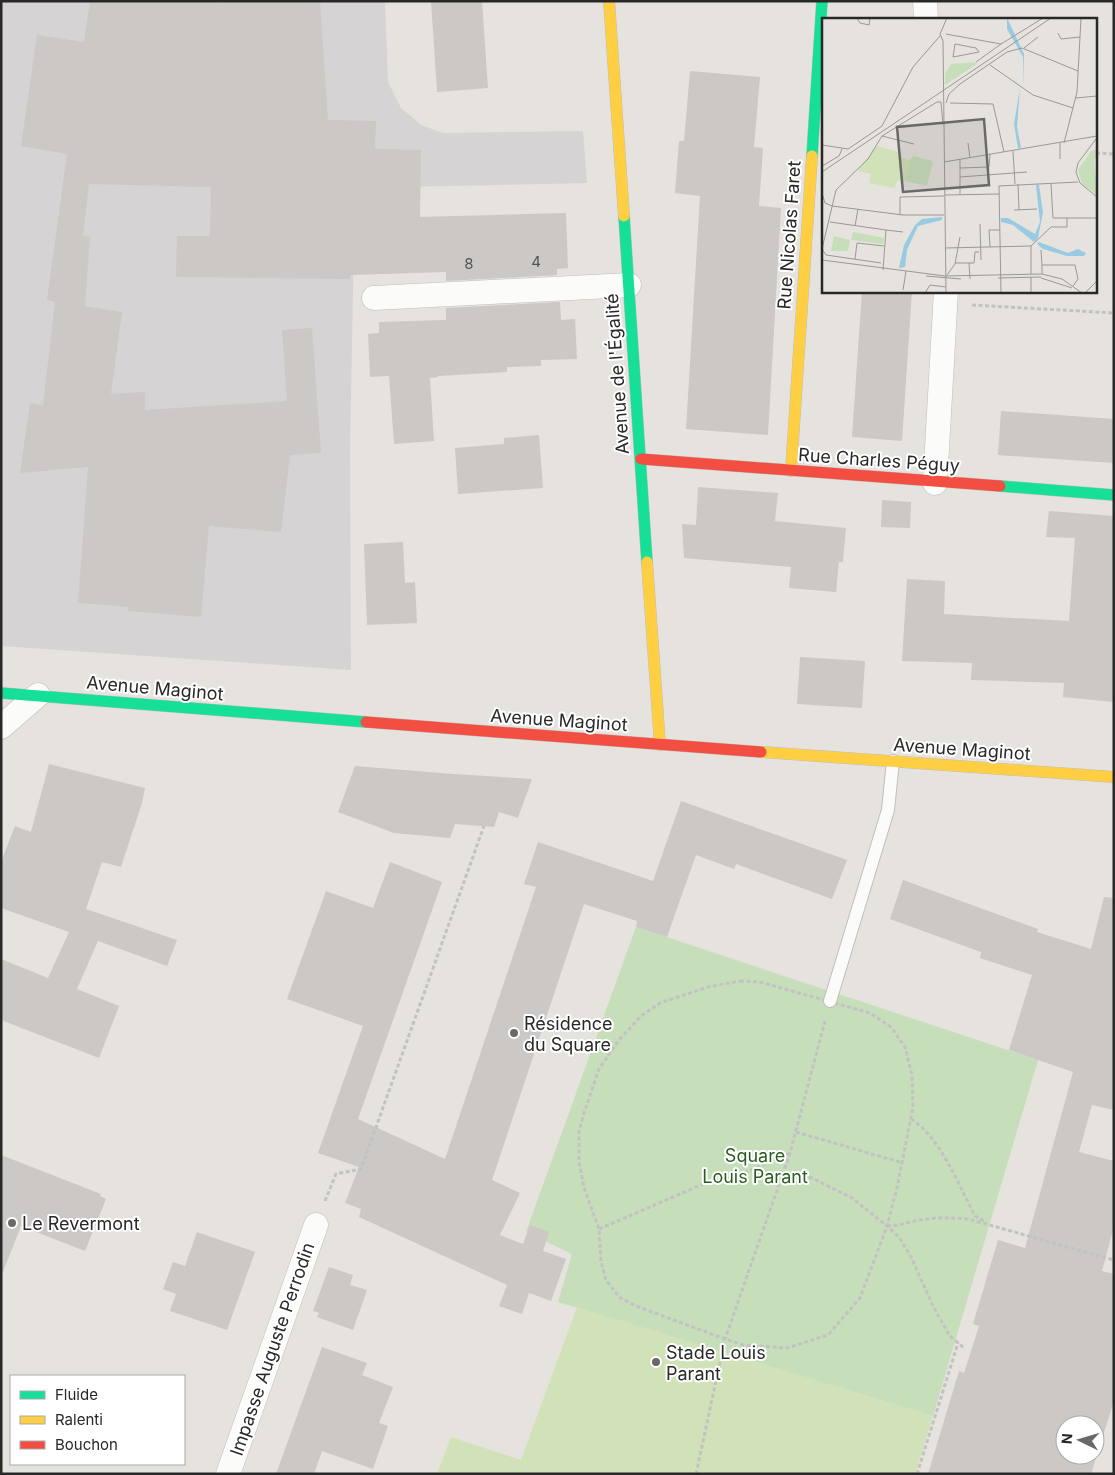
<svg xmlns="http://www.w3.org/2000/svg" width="1115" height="1475" font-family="Inter,sans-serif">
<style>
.industrial{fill:#d6d3d5}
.green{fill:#c7deba}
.pitch{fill:#d1e1b8}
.building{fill:#cbc8c5;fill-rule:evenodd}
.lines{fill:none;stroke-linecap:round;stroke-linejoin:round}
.lane-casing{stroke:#c0bebf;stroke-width:14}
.street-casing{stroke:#c0bebf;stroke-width:25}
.fast-casing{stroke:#c0bebf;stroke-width:12}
.slow-casing{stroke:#c0bebf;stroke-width:12}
.jam-casing{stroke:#c0bebf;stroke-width:12}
.path{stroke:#c3c2c2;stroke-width:3;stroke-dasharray:4 2.5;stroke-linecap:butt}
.lane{stroke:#fbfbfa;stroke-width:12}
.street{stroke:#fbfbfa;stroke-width:24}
.fast{stroke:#16e098;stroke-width:11}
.slow{stroke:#ffcf43;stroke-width:11}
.jam{stroke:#f24e42;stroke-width:11}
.poi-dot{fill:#6a6968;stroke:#fff;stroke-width:2}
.labels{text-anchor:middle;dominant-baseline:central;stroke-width:4;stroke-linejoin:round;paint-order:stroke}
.number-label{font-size:15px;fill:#525251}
.street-label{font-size:18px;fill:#282828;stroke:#fff}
.poi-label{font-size:18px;fill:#282828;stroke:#fff;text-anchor:start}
.park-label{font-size:18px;fill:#2a5d20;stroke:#fff}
.inset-road{fill:none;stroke:#9a9895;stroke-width:1}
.view{fill:#6a6968;fill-opacity:0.15;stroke:#6a6968;stroke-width:2.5}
.inset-edge{fill:none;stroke:#282828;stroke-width:2.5}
</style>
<rect width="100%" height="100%" fill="#e6e2de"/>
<!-- industrial -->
<polygon class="industrial" points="1,1 385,1 388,82 401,108 421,125 443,133 583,131 587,183 355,188 350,450 351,670 1,646"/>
<!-- green -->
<polygon class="green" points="636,927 1038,1060 933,1416 558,1302 572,1254 526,1232"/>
<!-- pitch -->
<polygon class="pitch" points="577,1307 933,1416 915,1474 437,1474 451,1437 521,1460"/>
<!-- building -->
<g class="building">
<polygon points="90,1 218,1 218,3 248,1 320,1 328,120 376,121 375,149 421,150 420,217 566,213 568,268 557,269 557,275 446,281 446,272 350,275 350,279 176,277 177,236 210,236 211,187 89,184 83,236 90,237 85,306 122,312 111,394 145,392 145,410 287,401 282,330 312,328 321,453 290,455 281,532 209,526 201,617 128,611 128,607 78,603 88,467 20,473 30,403 43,405 55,302 47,300 67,154 21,146 37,35 84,42"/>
<polygon points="431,1 482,1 488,88 437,92"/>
<polygon points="690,71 760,77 754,147 763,148 759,206 781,208 768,435 686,429 700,196 675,193 679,141 684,141"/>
<polygon points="862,291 912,291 902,441 852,437"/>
<polygon points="560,302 561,320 575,319 577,359 541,360 541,366 507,367 507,372 438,376 438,377 430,378 434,441 394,444 389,376 370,377 368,334 379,333 379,322 446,320 446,308"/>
<polygon points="1001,411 1114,419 1114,463 998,455"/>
<polygon points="539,435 543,488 458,494 455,448 504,444 504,438"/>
<polygon points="698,487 778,493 775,521 846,528 843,562 839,562 836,592 789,588 791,567 684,558 682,524 696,525"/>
<polygon points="882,500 911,502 910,528 881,527"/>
<polygon points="1049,511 1114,516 1114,702 1063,697 1064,683 971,680 972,663 902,661 907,579 945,581 944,614 1069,621 1075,538 1046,537"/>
<polygon points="403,542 405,583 415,582 417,623 367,625 364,544"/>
<polygon points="800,657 865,661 862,708 797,704"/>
<polygon points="49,764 145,788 142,803 121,867 102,862 86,909 177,940 167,966 98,941 77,989 119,1006 99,1058 1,1020 1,959 48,978 69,932 1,908 1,862 15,826 31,832"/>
<polygon points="355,766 453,774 532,779 518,818 499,812 494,827 455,824 450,838 394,833 338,812"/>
<polygon points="681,801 847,860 832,899 736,864 734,869 696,855 667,937 636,927 637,921 584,904 492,1180 520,1193 500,1235 523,1244 530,1225 549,1232 543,1251 566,1259 551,1301 529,1293 522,1314 499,1306 507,1285 359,1217 361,1209 345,1203 359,1167 318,1153 363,1026 287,999 326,891 373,908 390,862 442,882 358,1119 445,1159 536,887 524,884 538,842 653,881"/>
<path d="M903 880 1038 929 1037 932 1091 949 1104 897 1114 898V1110L1092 1105 1079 1152 1114 1161V1226L1102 1271 1114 1274V1401L1091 1474H928L959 1371 964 1373 979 1326 973 1324 998 1240 1025 1248 1073 1072 1009 1050 1032 975 980 958 981 952 890 919ZM1065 1425H1095V1455H1065Z"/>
<polygon points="1,1155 101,1194 100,1196 106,1199 85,1251 21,1226 3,1272 1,1272"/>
<polygon points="197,1232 255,1252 227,1330 170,1311 176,1294 163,1289 173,1262 185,1266"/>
<polygon points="329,1267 353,1275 350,1285 367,1290 353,1330 317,1317 319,1313 313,1311"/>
<polygon points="322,1347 367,1363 362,1375 393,1387 379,1423 388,1426 373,1469 322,1451 314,1474 276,1474"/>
</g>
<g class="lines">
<!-- lane casing -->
<g class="lane-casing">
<polyline id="lane" points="830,1001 888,810 893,761"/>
</g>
<!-- street casing -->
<g class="street-casing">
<g id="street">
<polyline points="925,1 926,19"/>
<polyline points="374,298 629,285"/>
<polyline points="935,483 946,291"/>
<polyline points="1,727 38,695"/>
<polyline points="228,1474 316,1225"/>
</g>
</g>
<!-- fast casing -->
<g class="fast-casing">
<g id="fast">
<polyline points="812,156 822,1"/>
<polyline points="624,216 647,562"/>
<polyline points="1000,486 1114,495"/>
<polyline points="1,693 366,722"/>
</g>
</g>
<!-- slow casing -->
<g class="slow-casing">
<g id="slow">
<polyline points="609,1 624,216"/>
<polyline points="791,471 812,156"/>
<polyline points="647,562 660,745"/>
<polyline points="761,752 1114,777"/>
</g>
</g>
<!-- jam casing -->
<g class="jam-casing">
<g id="jam">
<polyline points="641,459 1000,486"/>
<polyline points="366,722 761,752"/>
</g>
</g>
<!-- path -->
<g class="path">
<polyline points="1096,153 1114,154"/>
<polyline points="972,305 1114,313"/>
<polygon points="740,981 760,982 870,1013 891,1027 905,1047 912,1075 913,1107 897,1188 887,1226 860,1298 828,1335 787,1348 744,1345 725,1339 636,1306 619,1297 606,1280 601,1262 599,1229 584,1188 579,1161 579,1132 584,1113 599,1069 619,1040 641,1016 660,1003 708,987"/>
<path d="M911 1119C941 1138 959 1186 975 1216L986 1222"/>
<polyline points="796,1132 903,1163"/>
<polyline points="783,1174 812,1178 852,1198 887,1226 899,1237 911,1257 932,1304 949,1335 965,1349"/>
<polyline points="325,1201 336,1174 361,1169 484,826"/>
<path d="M887 1226C901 1226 913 1220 927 1219 941 1217 954 1218 968 1219L1114 1260"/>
<polyline points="599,1229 703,1184 742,1174 790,1153"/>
<polyline points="696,1474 725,1339 790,1153 825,1021"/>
<polyline points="917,1474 958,1343"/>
</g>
<!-- lane -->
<use href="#lane" class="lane"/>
<!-- street -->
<use href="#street" class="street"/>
<!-- fast -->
<use href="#fast" class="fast"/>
<!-- slow -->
<use href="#slow" class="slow"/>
<!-- jam -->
<use href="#jam" class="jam"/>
</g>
<!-- markers -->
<g class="poi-dot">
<circle cx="514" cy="1033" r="5"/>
<circle cx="12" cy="1223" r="5"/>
<circle cx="656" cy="1362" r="5"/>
</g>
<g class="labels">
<!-- number labels -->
<g class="number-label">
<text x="536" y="261">4</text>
<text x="469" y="263">8</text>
</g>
<!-- street labels -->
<g class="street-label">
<text transform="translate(789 235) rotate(-86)">Rue Nicolas Faret</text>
<text transform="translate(617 374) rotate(-94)">Avenue de l'Égalité</text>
<text transform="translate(879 460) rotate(4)">Rue Charles Péguy</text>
<text transform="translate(155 688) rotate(5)">Avenue Maginot</text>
<text transform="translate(559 720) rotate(4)">Avenue Maginot</text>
<text transform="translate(962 749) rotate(4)">Avenue Maginot</text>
<text transform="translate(272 1349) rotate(-71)">Impasse Auguste Perrodin</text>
</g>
<!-- poi labels -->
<g class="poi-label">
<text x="524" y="1023">Résidence<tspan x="524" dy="21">du Square</tspan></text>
<text x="22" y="1223">Le Revermont</text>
<text x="666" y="1352">Stade Louis<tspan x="666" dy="21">Parant</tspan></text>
</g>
<!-- park labels -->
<g class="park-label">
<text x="755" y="1155">Square<tspan x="755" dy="21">Louis Parant</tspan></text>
</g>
</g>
<!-- overview -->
<g transform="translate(822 18)">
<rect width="275" height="275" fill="#e6e2de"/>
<path d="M153 44 155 46 123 67V56L129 46ZM275 131V140L272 141 275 177 260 166 256 152 269 133ZM92 138 111 143 105 168 83 163 88 141ZM31 214 62 220 61 226 29 222ZM12 218 28 222 26 233H9Z" fill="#c7deba"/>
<path d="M55 128 80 135 79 139 88 142 83 163 76 162 72 170 47 165 49 156 35 153Z" fill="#d1e1b8"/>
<path d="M185 0 202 36 201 68V39L185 11ZM198 70 195 109 199 130H196L192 106ZM214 167H217L221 194 216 220 212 224 191 207 179 204V200H186L213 216 218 204ZM120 199V202L96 208 85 232 83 249 77 250 82 227 93 207 100 201ZM217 224 246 235 256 231 264 235 262 238H245L221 231 215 226Z" fill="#98cbe1"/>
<path class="inset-road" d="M35 0 38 5 47 7 48 0M236 15 239 21 258 19M124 16 179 26 221 0M133 26 154 30 157 34 131 39ZM202 30 216 19M154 44 179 26M168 47 211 77 251 90M254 80 275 78M124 85 127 76 138 66 185 34 200 30 256 53M128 85 171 86 182 134M60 118 92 126M274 121 256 145 254 154 258 165 275 179M146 125 148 140M238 125V141M242 125 255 74 259 0M0 127 26 131 60 108 91 49 118 18M191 133 193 166M138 141V176M122 144 275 118M0 148 17 138 20 131M138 150 167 149 168 136M0 154 229 0M138 159 205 154M196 166 197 192M229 166 231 200H275M0 175 3 185 10 188 81 197H122M123 177 177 176M192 192 215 191M78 197V179L122 178M8 204 64 212 61 252M158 206 159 242M33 208 36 191M64 212 81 214M209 228 229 209H245V200M209 228V256M168 229 167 212H178M123 230 209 228M0 231 14 172 46 141 60 118 115 84H119L121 107M0 231 4 237 59 245M219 232 220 247M33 241 35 225 62 228M0 242 123 258 220 256 240 261 260 275M133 245H147L148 261M147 245H152L153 234H157M220 256V247H253L256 261 251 268M125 257 133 246 138 219M104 258 139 261M209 259V275M176 260 219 259M219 260 250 270M81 272 84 253M103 275 108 267 124 269M124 275 121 23 118 16 125 0M179 275 177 168 256 164M263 275 275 263"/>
<path class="view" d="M162 101 167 167 81 174 75 109Z"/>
<rect width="275" height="275" class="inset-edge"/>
</g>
<!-- border -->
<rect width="1115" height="1475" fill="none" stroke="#282828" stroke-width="5"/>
<!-- legend -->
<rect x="10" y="1375" width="175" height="90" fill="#ffffff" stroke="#a9a9a9"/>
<rect x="20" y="1391" width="25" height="8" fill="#16e098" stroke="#a9a9a9"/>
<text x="55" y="1400" font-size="15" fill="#282828">Fluide</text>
<rect x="20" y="1416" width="25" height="8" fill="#ffcf43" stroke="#a9a9a9"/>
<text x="55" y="1425" font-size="15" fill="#282828">Ralenti</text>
<rect x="20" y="1441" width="25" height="8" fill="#f24e42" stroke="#a9a9a9"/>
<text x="55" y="1450" font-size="15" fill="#282828">Bouchon</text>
<!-- north arrow -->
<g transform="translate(1080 1440) rotate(275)"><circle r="24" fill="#ffffff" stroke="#a9a9a9"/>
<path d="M0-4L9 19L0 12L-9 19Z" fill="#6a6968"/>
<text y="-8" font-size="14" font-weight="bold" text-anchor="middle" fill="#282828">N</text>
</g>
</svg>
